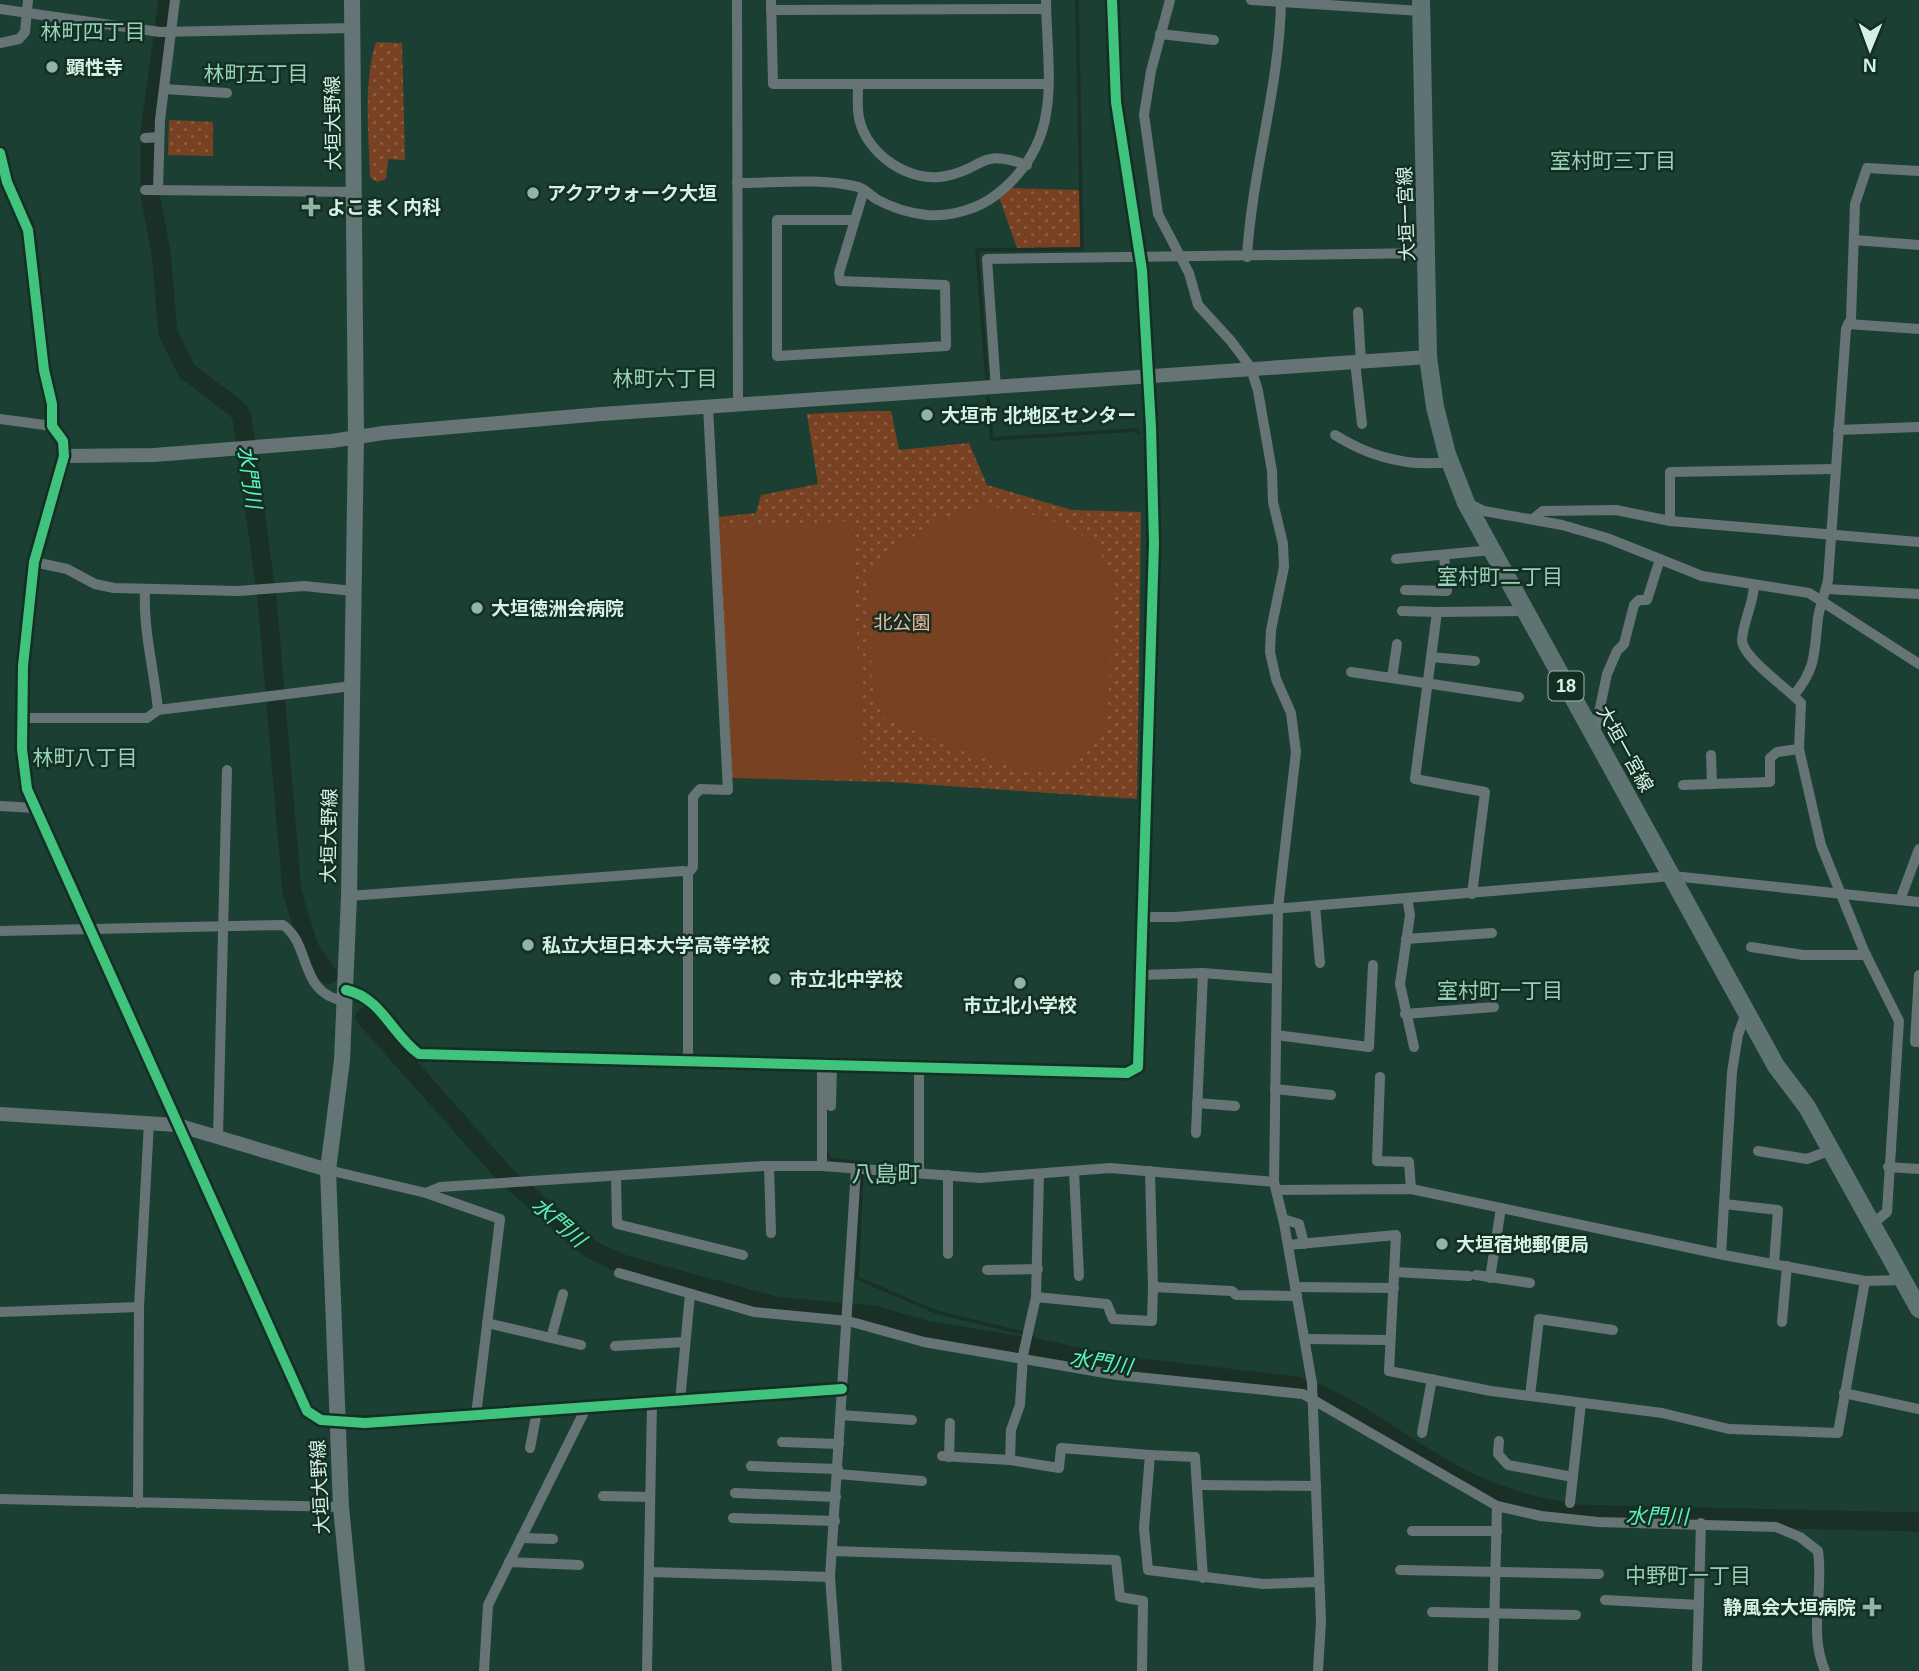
<svg xmlns="http://www.w3.org/2000/svg" width="1919" height="1671" font-family="Helvetica,'Noto Sans JP',sans-serif">
<style>
.grass{fill:url(#grass-dots)}
.pitch{fill:#784222}
.lines{fill:none;stroke-linecap:round;stroke-linejoin:round}
.stream{stroke:#1a3027;stroke-width:3.5}
.river{stroke:#1a3027;stroke-width:19}
.minor{stroke:#677475;stroke-width:10}
.tertiary{stroke:#677475;stroke-width:14}
.secondary{stroke:#637575;stroke-width:16}
.primary{stroke:#5e7372;stroke-width:18}
.cycleway-casing{stroke:#152e24;stroke-width:15}
.cycleway{stroke:#40c37c;stroke-width:10}
.poi-dot{fill:#93b3a6;stroke:#152e24;stroke-width:2.5}
.labels{text-anchor:middle;dominant-baseline:central;stroke-width:5;stroke-linejoin:round;paint-order:stroke}
.shield{fill:#152e24;stroke:#9bb7aa;stroke-width:2}
.shield-label{font-size:18px;font-weight:bold;fill:#d4f2e4}
.poi-label{font-size:19px;font-weight:bold;fill:#d4f2e4;stroke:#152e24;text-anchor:start}
.street-label{font-size:19px;fill:#d4f2e4;stroke:#152e24}
.park-label{font-size:19px;fill:#f2b99f;stroke:#152e24}
.neighbourhood-label{font-size:21px;fill:#95d2b7;stroke:#152e24}
.water-label{font-size:21px;font-style:italic;fill:#5bf3bc;stroke:#152e24}
.quarter-label{font-size:23px;fill:#95d2b7;stroke:#152e24}
</style>
<defs>
<pattern id="grass-dots" width="8" height="8" patternUnits="userSpaceOnUse" patternTransform="scale(1.75)"><rect width="8" height="8" fill="#784222"/><path d="M2 2h.1M6 6h.1" fill="none" stroke="#8a5e42" stroke-width="1.8" stroke-linecap="round"/></pattern>
</defs>
<rect width="100%" height="100%" fill="#1b3f33"/>
<!-- grass -->
<g class="grass">
<path d="M376 42 402 43 405 160 388 159 386 179 377 182 370 177C369 134 363 83 376 42Z"/>
<polygon points="169,120 213,122 213,156 168,155"/>
<polygon points="1011,188 1082,190 1081,247 1017,248 999,197"/>
<polygon points="869,411 891,411 899,450 969,443 987,485 1072,510 1141,512 1137,799 890,782 730,778 718,517 756,513 761,495 818,484 807,414"/>
</g>
<!-- pitch -->
<g class="pitch">
<path d="M985 505C1020 512 1074 519 1097 549 1101 555 1109 565 1110 572 1114 587 1110 713 1105 726 1097 744 1079 764 1060 770 1023 783 921 732 883 717L872 686 869 574C911 535 930 521 985 505Z"/>
<polygon points="851,521 864,771 856,776 733,775 720,528"/>
</g>
<g class="lines">
<!-- stream -->
<g class="stream">
<polyline points="987,378 977,250 1082,249 1077,0"/>
<polyline points="988,397 992,439 1136,430 1139,433"/>
<polyline points="825,1149 830,1159 862,1163"/>
<polyline points="862,1173 857,1278 936,1312 1031,1335 1042,1349"/>
</g>
<!-- river -->
<g class="river">
<polyline points="168,0 150,132 150,195 161,252 168,333 187,371 238,410 242,418 267,598 292,892 309,948 328,975"/>
<path d="M365 1017 506 1176 592 1250 622 1264 775 1306 873 1315 929 1331 1042 1349 1113 1365 1298 1386C1353 1405 1396 1442 1446 1470 1490 1495 1528 1506 1577 1514L1919 1522"/>
</g>
<!-- minor -->
<g class="minor">
<polyline points="737,0 738,405"/>
<polyline points="771,0 773,84 1047,84"/>
<polyline points="1170,0 1151,71 1144,115 1158,214 1189,273 1198,305 1231,341 1251,368 1258,391 1272,471 1273,502 1283,544 1284,567 1271,630 1270,652 1276,679 1291,713 1296,752 1278,908 1274,1182 1284,1223 1312,1383 1321,1621 1318,1671"/>
<polyline points="1251,0 1421,11"/>
<polyline points="0,9 160,32 353,28"/>
<polyline points="771,10 1046,9"/>
<polyline points="1160,34 1214,40"/>
<polyline points="0,43 19,39 25,32 28,0"/>
<path d="M858 86C858 96 857 108 859 118 866 154 910 184 946 176 987 168 976 148 1027 165"/>
<polyline points="164,89 227,93"/>
<polyline points="145,138 159,137"/>
<polyline points="0,153 7,182 28,230 44,370 52,404 52,426 63,441 64,456 34,562 23,666 22,749 27,789 307,1411 321,1420 365,1423 842,1389"/>
<path d="M737 183C774 183 817 178 854 186 863 187 869 194 876 199 892 208 909 213 927 215 950 217 978 209 996 195 1065 141 1047 77 1046 0"/>
<polyline points="145,190 355,192"/>
<polyline points="158,190 160,120 175,0"/>
<polyline points="854,220 777,220 777,356 946,346 945,285 840,281 839,273 864,190"/>
<polyline points="1854,240 1919,245"/>
<path d="M1247 257C1252 170 1280 86 1281 0"/>
<polyline points="1358,312 1361,362"/>
<polyline points="1848,324 1919,329"/>
<polyline points="1355,362 1362,424"/>
<polyline points="996,388 987,259 1428,253"/>
<polyline points="0,419 52,426"/>
<polyline points="1838,430 1919,427"/>
<path d="M1335 435C1370 457 1410 467 1450 462"/>
<polyline points="1467,503 1484,511 1562,525 1607,538 1702,576 1809,593 1919,664"/>
<polyline points="1533,519 1543,511 1616,510 1670,521 1919,542"/>
<polyline points="1670,521 1670,472 1835,469"/>
<polyline points="1396,559 1492,550"/>
<polyline points="34,562 67,569 95,584 114,588 238,591 304,586 353,591"/>
<path d="M1754 586C1753 605 1743 622 1742 640 1742 657 1787 688 1801 703L1799 749 1821 845 1864 951 1899 1021 1887 1212 1872 1224"/>
<polyline points="1826,589 1919,594"/>
<path d="M145 590C143 630 154 669 158 710"/>
<polyline points="1405,590 1447,591 1444,555"/>
<polyline points="1402,611 1437,612"/>
<polyline points="1431,657 1475,661"/>
<polyline points="1351,672 1519,697"/>
<polyline points="1392,678 1397,644"/>
<path d="M1794 695C1817 668 1814 651 1818 618 1820 605 1825 593 1828 580L1846 329 1851 319 1855 204 1867 168 1919 171"/>
<polyline points="22,718 147,718 158,710 352,686"/>
<polyline points="1596,727 1607,674 1617,651 1624,644 1634,605 1639,600 1647,600 1660,559"/>
<polyline points="1711,755 1712,784"/>
<polyline points="1683,785 1770,782 1770,758 1777,752 1799,749"/>
<polyline points="0,806 34,808"/>
<polyline points="1472,894 1485,792 1415,779 1437,612 1524,611"/>
<polyline points="349,896 683,871 688,873"/>
<polyline points="1407,898 1410,915 1400,984 1414,1047"/>
<polyline points="1900,900 1919,849"/>
<polyline points="1315,906 1320,963"/>
<polyline points="1144,917 1176,917 1673,876 1919,902"/>
<path d="M0 931 283 925C312 945 298 994 345 1001"/>
<polyline points="1406,939 1492,933"/>
<polyline points="1751,947 1803,955 1866,955"/>
<polyline points="1142,975 1203,973 1277,979"/>
<polyline points="1919,975 1915,1042 1919,1042"/>
<path d="M346 990C382 998 392 1035 419 1054L1127 1073 1138 1067 1154 543 1151 427 1142 270 1116 102 1112 0"/>
<polyline points="1405,1014 1494,1007"/>
<polyline points="1276,1035 1369,1047 1373,965"/>
<polyline points="688,1062 688,873 693,867 693,797 700,789 728,790 708,406"/>
<polyline points="822,1067 822,1166"/>
<polyline points="1380,1077 1377,1161 1409,1162 1411,1189"/>
<polyline points="1275,1089 1331,1095"/>
<polyline points="1197,1103 1235,1106"/>
<polyline points="831,1106 832,1067"/>
<polyline points="1196,1133 1203,973"/>
<polyline points="218,1136 227,770"/>
<polyline points="1758,1151 1807,1159 1831,1150"/>
<polyline points="769,1166 771,1233"/>
<polyline points="1888,1167 1919,1169"/>
<polyline points="328,1170 426,1193 440,1187 763,1166 822,1166 980,1178 1110,1168 1274,1182"/>
<polyline points="919,1171 919,1070"/>
<polyline points="1074,1171 1079,1276"/>
<polyline points="1150,1171 1153,1287 1232,1291 1236,1295 1297,1296"/>
<polyline points="1039,1175 1036,1297 1023,1355 1020,1405 1011,1430 1010,1460 1059,1468 1061,1448 1150,1455 1144,1528 1148,1570 1263,1584 1319,1582"/>
<polyline points="616,1176 617,1224 743,1255"/>
<polyline points="1277,1190 1411,1189 1724,1255 1865,1281 1903,1280"/>
<polyline points="426,1193 500,1219 476,1415"/>
<polyline points="1724,1204 1778,1210 1774,1264"/>
<polyline points="1283,1219 1299,1224 1304,1244"/>
<polyline points="1288,1245 1396,1235 1389,1371 1491,1391 1662,1413 1729,1429 1838,1433 1865,1281"/>
<polyline points="948,1254 948,1175"/>
<polyline points="1721,1254 1732,1072 1738,1035 1746,1013"/>
<polyline points="987,1270 1038,1269"/>
<polyline points="1395,1272 1469,1276"/>
<path d="M619 1273 754 1312 848 1321 924 1342 1117 1375 1303 1394 1497 1506 1541 1516 1598 1522 1776 1527 1800 1537 1818 1551C1824 1593 1808 1631 1825 1671"/>
<polyline points="1476,1275 1530,1283"/>
<polyline points="1490,1278 1501,1208"/>
<polyline points="1295,1287 1394,1288"/>
<polyline points="1036,1297 1107,1304 1113,1319 1152,1321 1153,1287"/>
<polyline points="0,1312 139,1307"/>
<polyline points="1782,1322 1787,1266"/>
<polyline points="487,1323 581,1345"/>
<polyline points="551,1338 563,1294"/>
<polyline points="1305,1339 1389,1340"/>
<polyline points="615,1346 685,1342"/>
<polyline points="1844,1393 1919,1409"/>
<polyline points="1530,1396 1539,1319 1613,1330"/>
<polyline points="680,1401 690,1294"/>
<polyline points="841,1415 912,1420"/>
<polyline points="1422,1433 1432,1379"/>
<polyline points="1499,1441 1498,1454 1508,1465 1573,1477"/>
<polyline points="782,1442 839,1444"/>
<polyline points="530,1448 537,1411"/>
<polyline points="1150,1455 1195,1457 1203,1578"/>
<polyline points="942,1456 1010,1460"/>
<polyline points="949,1457 950,1423"/>
<polyline points="751,1466 838,1469"/>
<polyline points="837,1474 922,1481"/>
<polyline points="1198,1485 1316,1486"/>
<polyline points="735,1493 836,1497"/>
<polyline points="603,1496 650,1497"/>
<polyline points="0,1499 341,1507"/>
<polyline points="138,1503 139,1307 149,1122"/>
<polyline points="1570,1503 1581,1403"/>
<polyline points="733,1518 835,1521"/>
<polyline points="1412,1531 1497,1531"/>
<polyline points="521,1538 553,1539"/>
<polyline points="832,1551 1116,1560 1120,1597 1143,1601 1142,1671"/>
<polyline points="509,1562 579,1565"/>
<polyline points="1400,1570 1599,1574"/>
<polyline points="649,1572 830,1577"/>
<polyline points="1605,1600 1699,1605"/>
<polyline points="1432,1612 1576,1615"/>
<polyline points="484,1671 488,1605 586,1408"/>
<polyline points="647,1671 652,1403"/>
<polyline points="837,1671 830,1577 856,1169"/>
<polyline points="1493,1671 1497,1506"/>
<polyline points="1697,1671 1701,1523"/>
</g>
<!-- tertiary -->
<g class="tertiary">
<polyline points="64,456 154,455 332,441 383,433 601,414 1428,357"/>
<polyline points="0,1114 177,1125 328,1170"/>
</g>
<!-- secondary -->
<polyline class="secondary" points="352,0 356,437 349,896 342,1060 328,1170 341,1507 357,1671"/>
<!-- primary -->
<polyline class="primary" points="1421,0 1428,357 1435,407 1447,454 1466,503 1776,1066 1807,1107 1919,1309"/>
<!-- cycleway casing -->
<g class="cycleway-casing">
<g id="cycleway">
<polyline points="0,153 7,182 28,230 44,370 52,404 52,426 63,441 64,456 34,562 23,666 22,749 27,789 307,1411 321,1420 365,1423 842,1389"/>
<path d="M346 990C382 998 392 1035 419 1054L1127 1073 1138 1067 1154 543 1151 427 1142 270 1116 102 1112 0"/>
</g>
</g>
<!-- cycleway -->
<use href="#cycleway" class="cycleway"/>
</g>
<!-- markers -->
<g class="poi-dot">
<circle cx="52" cy="67" r="7"/>
<circle cx="533" cy="193" r="7"/>
<path d="M307.5 196.5h7v7h7v7h-7v7h-7v-7h-7v-7h7z"/>
<circle cx="927" cy="415" r="7"/>
<circle cx="477" cy="608" r="7"/>
<circle cx="528" cy="945" r="7"/>
<circle cx="775" cy="979" r="7"/>
<circle cx="1020" cy="983" r="7"/>
<circle cx="1442" cy="1244" r="7"/>
<path d="M1868.5 1596.5h7v7h7v7h-7v7h-7v-7h-7v-7h7z"/>
</g>
<g class="labels">
<!-- shield labels -->
<rect class="shield" x="1548.5" y="671.5" width="35" height="29" rx="5"/>
<g class="shield-label">
<text x="1566" y="686">18</text>
</g>
<!-- poi labels -->
<g class="poi-label">
<text x="66" y="67">顕性寺</text>
<text x="547" y="193">アクアウォーク大垣</text>
<text x="327" y="207">よこまく内科</text>
<text x="941" y="415">大垣市 北地区センター</text>
<text x="491" y="608">大垣徳洲会病院</text>
<text x="542" y="945">私立大垣日本大学高等学校</text>
<text x="789" y="979">市立北中学校</text>
<text x="1020" y="1005" text-anchor="middle">市立北小学校</text>
<text x="1456" y="1244">大垣宿地郵便局</text>
<text x="1856" y="1607" text-anchor="end">静風会大垣病院</text>
</g>
<!-- street labels -->
<g class="street-label">
<text transform="translate(333 123) rotate(-91)">大垣大野線</text>
<text transform="translate(1406 214) rotate(-92)">大垣一宮線</text>
<text transform="translate(1625 749) rotate(61)">大垣一宮線</text>
<text transform="translate(329 836) rotate(-89)">大垣大野線</text>
<text transform="translate(320 1487) rotate(-93)">大垣大野線</text>
</g>
<!-- park labels -->
<g class="park-label">
<text x="902" y="622">北公園</text>
</g>
<!-- neighbourhood labels -->
<g class="neighbourhood-label">
<text x="93" y="31">林町四丁目</text>
<text x="256" y="73">林町五丁目</text>
<text x="1613" y="160">室村町三丁目</text>
<text x="665" y="378">林町六丁目</text>
<text x="1500" y="576">室村町二丁目</text>
<text x="85" y="757">林町八丁目</text>
<text x="1500" y="990">室村町一丁目</text>
<text x="1688" y="1575">中野町一丁目</text>
</g>
<!-- water labels -->
<g class="water-label">
<text transform="translate(250 477) rotate(82)">水門川</text>
<text transform="translate(559 1222) rotate(41)">水門川</text>
<text transform="translate(1101 1362) rotate(9)">水門川</text>
<text transform="translate(1657 1516) rotate(1)">水門川</text>
</g>
<!-- quarter labels -->
<g class="quarter-label">
<text x="886" y="1174">八島町</text>
</g>
</g>
<!-- north arrow -->
<g transform="translate(1870 49) rotate(181)" stroke="#152e24" stroke-width="5" paint-order="stroke">
<path d="M0-5L12 26L0 18L-12 26Z" fill="#d4f2e4"/>
<text y="-10" font-size="19" font-weight="bold" text-anchor="middle" fill="#d4f2e4">N</text>
</g>
</svg>
